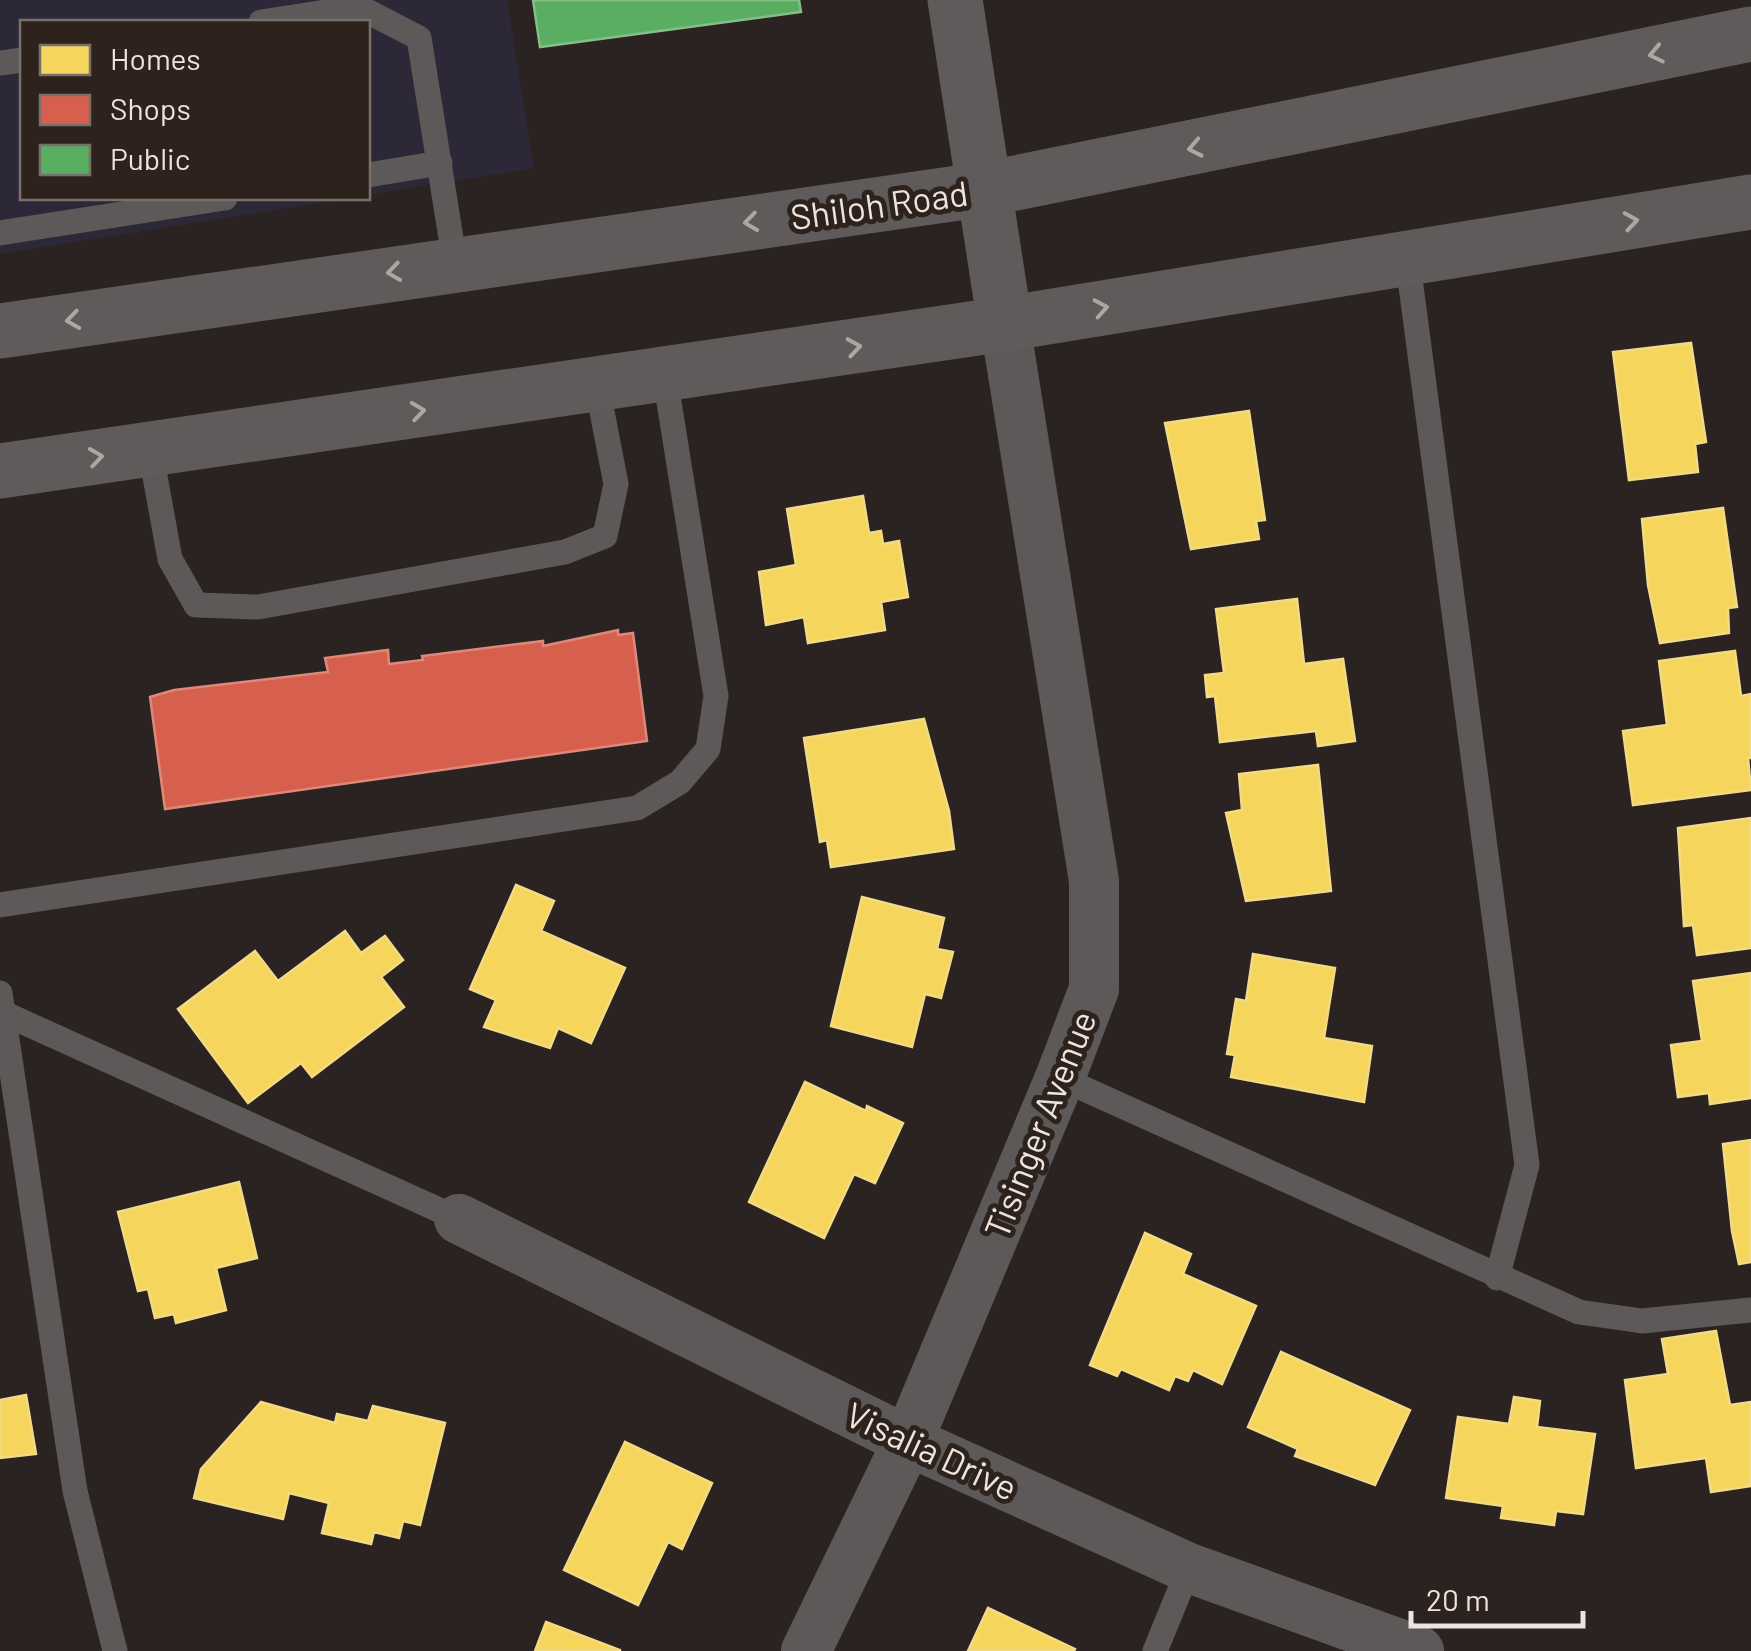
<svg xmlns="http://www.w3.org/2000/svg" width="1751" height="1651" font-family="Barlow,sans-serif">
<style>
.commercial{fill:#2d2837}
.homes{fill:#f6d55c;stroke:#f3da84;stroke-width:2.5}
.shops{fill:#d6604d;stroke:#dd8879;stroke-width:2.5}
.public{fill:#5aae61;stroke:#86be87;stroke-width:2.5}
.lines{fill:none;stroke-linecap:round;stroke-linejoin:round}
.lane{stroke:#5c5958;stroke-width:25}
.street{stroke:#5c5958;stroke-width:50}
.secondary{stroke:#5f5b5a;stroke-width:55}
.oneway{stroke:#ada6a4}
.labels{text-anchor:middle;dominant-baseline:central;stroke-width:10;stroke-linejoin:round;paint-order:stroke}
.street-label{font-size:35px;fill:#ece4e0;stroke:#2e221d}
</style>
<rect width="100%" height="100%" fill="#2a2321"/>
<!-- commercial -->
<polygon class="commercial" points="0,0 507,0 534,168 368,195 368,22 22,22 22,198 351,198 0,254"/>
<!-- homes -->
<g class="homes">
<polygon points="1691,343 1706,442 1695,444 1698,472 1629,480 1613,352"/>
<polygon points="1249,411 1265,520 1256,521 1259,539 1191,549 1165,423"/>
<polygon points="863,496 869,533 881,531 883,544 899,541 908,597 881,602 885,630 808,643 804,617 766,625 759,572 796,565 787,509"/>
<polygon points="1723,508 1737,607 1728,608 1729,633 1660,643 1648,585 1642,519"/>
<polygon points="1297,599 1304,664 1343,659 1355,741 1318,746 1316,731 1220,742 1215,696 1207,697 1205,675 1224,673 1216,609"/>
<polygon points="1735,651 1741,696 1751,694 1751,758 1748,758 1751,790 1633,805 1623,731 1667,725 1659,661"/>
<polygon points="924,719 949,811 954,849 831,867 827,840 820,842 804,738"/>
<polygon points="1318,765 1331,891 1246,901 1226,813 1242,810 1239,774"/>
<polygon points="1751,818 1751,948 1697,955 1693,925 1684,926 1678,828"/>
<polygon points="516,885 554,901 541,931 625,968 591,1043 558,1028 550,1048 484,1027 496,1000 470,989"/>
<polygon points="862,897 944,918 937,949 953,952 941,998 925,994 912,1047 831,1026"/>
<polygon points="345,931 361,953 385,936 403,960 381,977 404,1007 312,1077 301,1063 248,1103 178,1009 255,951 278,981"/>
<polygon points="1253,954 1335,968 1324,1038 1372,1046 1364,1102 1231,1077 1235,1055 1227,1054 1236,999 1246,1001"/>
<polygon points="1751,973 1751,1098 1710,1104 1709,1093 1678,1097 1671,1045 1702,1041 1693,981"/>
<polygon points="805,1082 866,1111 867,1106 903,1123 875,1183 854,1174 824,1238 749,1202"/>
<polygon points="1751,1140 1751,1262 1739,1264 1732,1231 1723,1144"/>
<polygon points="239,1182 257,1258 216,1268 226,1310 176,1323 174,1314 155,1318 148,1289 138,1291 118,1212"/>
<polygon points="1145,1233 1191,1254 1183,1274 1256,1306 1222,1384 1193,1370 1188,1381 1175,1376 1169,1390 1121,1369 1117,1376 1090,1365"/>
<polygon points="1716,1331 1730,1405 1751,1402 1751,1486 1711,1492 1706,1458 1636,1468 1625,1380 1668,1374 1662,1339"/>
<polygon points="1281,1352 1410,1410 1375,1485 1295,1456 1298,1449 1248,1427"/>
<polygon points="26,1395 36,1454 0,1458 0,1400"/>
<polygon points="1514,1397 1540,1401 1537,1427 1595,1434 1583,1514 1556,1511 1554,1525 1501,1518 1503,1506 1446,1498 1458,1417 1509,1424"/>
<polygon points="261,1402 335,1423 337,1414 368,1421 373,1406 445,1423 420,1525 403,1521 399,1538 374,1532 371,1544 322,1533 329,1503 289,1493 283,1519 194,1498 201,1469"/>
<polygon points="625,1442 712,1483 682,1549 668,1542 638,1605 564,1570"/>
<polygon points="988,1608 1075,1649 1074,1651 968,1651"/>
<polygon points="546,1622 620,1650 620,1651 535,1651"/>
</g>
<!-- shops -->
<polygon class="shops" points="618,630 618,635 633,633 647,741 165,809 150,697 174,690 328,672 325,658 388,650 389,664 423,660 422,656 543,641 543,646"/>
<!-- public -->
<polygon class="public" points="533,0 799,0 801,12 540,47"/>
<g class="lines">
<!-- lane -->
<g class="lane">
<polyline points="261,22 359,7 419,38 455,263"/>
<polyline points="0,63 22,60"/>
<polyline points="368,175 440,163"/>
<polyline points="0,233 225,198"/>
<polyline points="1407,256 1527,1165 1497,1278"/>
<polyline points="150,449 170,559 196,605 258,607 565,552 605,536 616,484 597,386"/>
<polyline points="0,905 637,808 680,782 708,749 716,696 665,377"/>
<polyline points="0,993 75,1491 115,1651"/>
<polyline points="3,1013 459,1219"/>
<polyline points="1060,1078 1579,1312 1642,1321 1751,1310"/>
<polyline points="1155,1651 1189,1568"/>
</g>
<!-- street -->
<g class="street">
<polyline points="459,1219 908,1441 1189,1568 1419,1651"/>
<polyline points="806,1651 908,1441 1060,1078 1094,989 1094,881 1005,324"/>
</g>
<!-- secondary -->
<g class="secondary">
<polyline points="955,0 1005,324"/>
<polyline points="0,331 986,189 1751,34"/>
<polyline points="0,471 1005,324 1751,202"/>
</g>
</g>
<!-- one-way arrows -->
<defs><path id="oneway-chevron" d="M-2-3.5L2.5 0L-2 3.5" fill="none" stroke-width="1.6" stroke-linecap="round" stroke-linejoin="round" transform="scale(2.5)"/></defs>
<g class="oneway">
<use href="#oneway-chevron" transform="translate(1656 54) rotate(168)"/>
<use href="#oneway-chevron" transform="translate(1195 148) rotate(169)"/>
<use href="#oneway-chevron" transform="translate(1631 221) rotate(-9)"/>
<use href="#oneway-chevron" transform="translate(751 222) rotate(172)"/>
<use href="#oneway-chevron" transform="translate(394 272) rotate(172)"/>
<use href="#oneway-chevron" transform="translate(1101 308) rotate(-10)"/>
<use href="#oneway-chevron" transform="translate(73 320) rotate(172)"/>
<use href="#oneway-chevron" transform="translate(854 347) rotate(-9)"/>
<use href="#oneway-chevron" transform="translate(418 411) rotate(-8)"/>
<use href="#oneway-chevron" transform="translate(96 457) rotate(-8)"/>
</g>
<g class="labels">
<!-- street labels -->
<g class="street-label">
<text transform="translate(879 204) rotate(-8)">Shiloh Road</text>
<text transform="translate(1039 1124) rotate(-68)">Tisinger Avenue</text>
<text transform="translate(932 1450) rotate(25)">Visalia Drive</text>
</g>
</g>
<!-- legend -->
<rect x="20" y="20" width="350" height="180" fill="#2e221d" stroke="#7a706b" stroke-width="2.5"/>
<rect x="40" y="45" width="50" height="30" fill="#f6d55c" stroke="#7a706b" stroke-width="2.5"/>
<text x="110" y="70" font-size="30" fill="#ece4e0">Homes</text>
<rect x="40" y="95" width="50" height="30" fill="#d6604d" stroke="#7a706b" stroke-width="2.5"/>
<text x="110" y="120" font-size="30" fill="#ece4e0">Shops</text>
<rect x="40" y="145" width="50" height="30" fill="#5aae61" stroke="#7a706b" stroke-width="2.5"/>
<text x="110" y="170" font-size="30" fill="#ece4e0">Public</text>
<!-- scale -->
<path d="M1411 1611v15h172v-15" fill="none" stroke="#ece4e0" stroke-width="5"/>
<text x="1426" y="1611" font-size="30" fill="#ece4e0" stroke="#2e221d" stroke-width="8" paint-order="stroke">20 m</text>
</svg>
